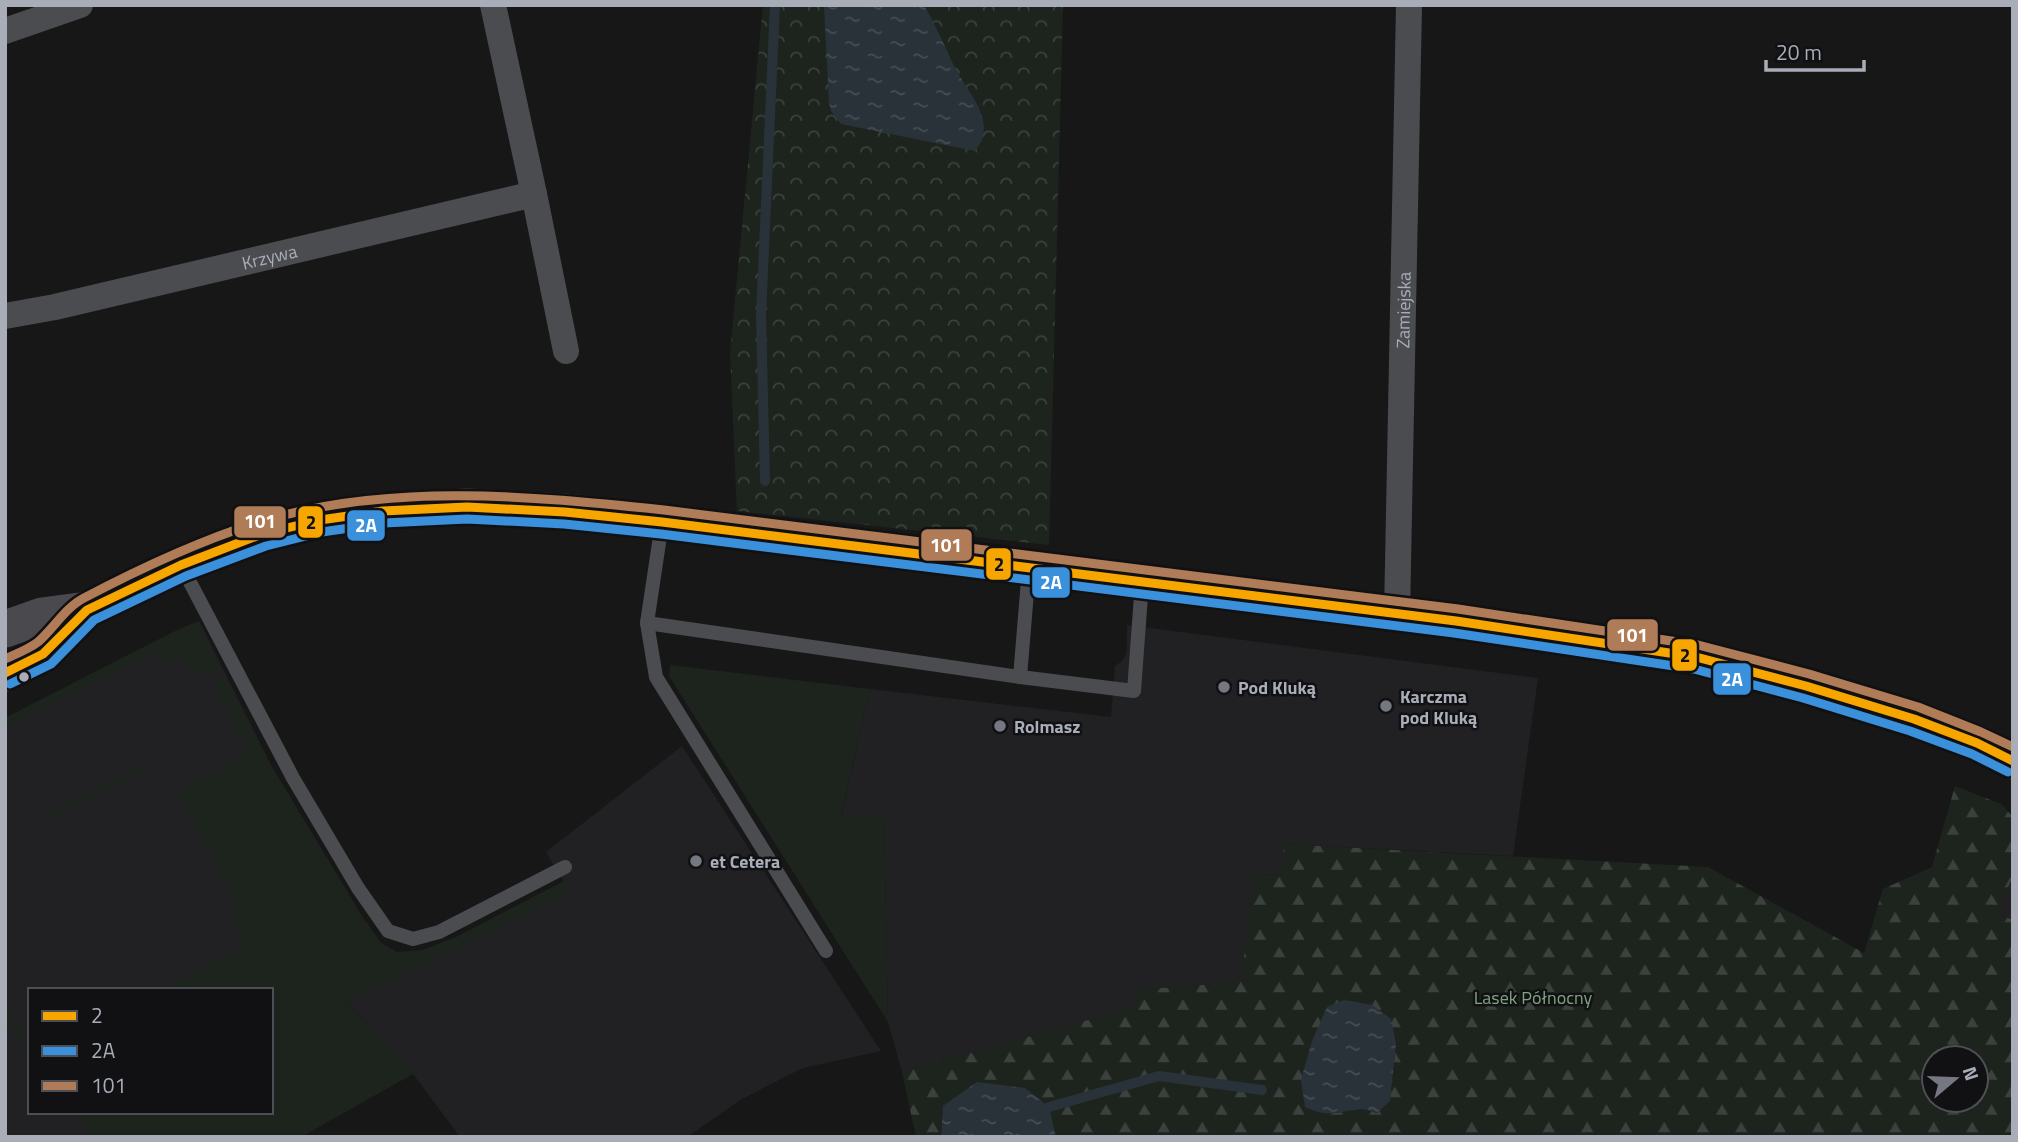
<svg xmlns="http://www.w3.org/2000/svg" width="2018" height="1142" font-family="'Titillium Web',sans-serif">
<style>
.built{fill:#212123}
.green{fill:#1d241e}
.forest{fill:url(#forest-firs);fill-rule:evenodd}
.park{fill:url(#park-crowns)}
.water{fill:url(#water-ripples)}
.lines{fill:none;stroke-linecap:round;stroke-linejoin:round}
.stream{stroke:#2a3239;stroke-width:10}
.service{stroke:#4b4c50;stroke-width:14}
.minor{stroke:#4b4c50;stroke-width:26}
.secondary{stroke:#4a4a4e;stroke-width:37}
.bus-1-casing{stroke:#111113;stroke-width:14}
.bus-2-casing{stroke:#111113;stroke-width:14}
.bus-3-casing{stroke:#111113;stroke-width:14}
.bus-1{stroke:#f7a600;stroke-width:9}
.bus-2{stroke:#3a90db;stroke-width:9}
.bus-3{stroke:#b07c57;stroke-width:9}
.bus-dot{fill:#a8adb8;stroke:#111113;stroke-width:2.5}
.poi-dot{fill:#757880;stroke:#111113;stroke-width:2.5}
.labels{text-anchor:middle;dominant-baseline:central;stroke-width:5;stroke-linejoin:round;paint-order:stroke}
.street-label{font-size:18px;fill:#a8adb8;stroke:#111113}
.poi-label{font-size:18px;font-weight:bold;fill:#a8adb8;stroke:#111113;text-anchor:start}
.park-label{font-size:18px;fill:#7fa381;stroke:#111113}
.line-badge{stroke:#111113;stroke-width:2.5}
.badge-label{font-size:19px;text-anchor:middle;font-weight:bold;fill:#fff}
.pale-badge-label{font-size:19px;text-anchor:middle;font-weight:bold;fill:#111}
</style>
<defs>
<pattern id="forest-firs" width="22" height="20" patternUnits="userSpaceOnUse" patternTransform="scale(1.75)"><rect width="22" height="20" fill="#1d241e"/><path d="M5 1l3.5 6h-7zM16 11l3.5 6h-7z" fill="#3b413d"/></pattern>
<pattern id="park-crowns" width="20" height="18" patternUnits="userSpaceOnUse" patternTransform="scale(1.75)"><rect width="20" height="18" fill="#1d241e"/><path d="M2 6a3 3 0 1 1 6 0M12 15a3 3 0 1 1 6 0" fill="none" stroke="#3b413d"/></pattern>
<pattern id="water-ripples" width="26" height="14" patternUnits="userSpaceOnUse" patternTransform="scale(1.75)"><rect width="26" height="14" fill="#2a3239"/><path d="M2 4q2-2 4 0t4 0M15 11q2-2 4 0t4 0" fill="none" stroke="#464d54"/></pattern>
</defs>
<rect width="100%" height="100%" fill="#171717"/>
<!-- built -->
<g class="built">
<polygon points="199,621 271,765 298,949 217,990 30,990 30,1112 90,1112 105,1137 5,1137 5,718 173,632"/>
<polygon points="1127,625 1538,678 1513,856 1285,844 1283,875 1254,874 1242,982 1136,990 1136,1007 902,1072 888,1022 884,817 841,817 870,689 1111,717 1115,666 1123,660 1127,652"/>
<polygon points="682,746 881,1051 803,1068 742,1099 687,1137 460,1137 413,1074 346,1001 570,892 546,852"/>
<polygon points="2013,876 2013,920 1997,913"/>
</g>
<!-- green -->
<g class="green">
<path d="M199 621 217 659 215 670 210 674C194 677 186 668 179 655L162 663 152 652 5 728V718L173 632Z"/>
<polygon points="670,665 870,689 841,816 884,816 888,1022 669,676"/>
<polygon points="225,676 271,765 362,916 381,943 397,952 422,950 456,937 564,881 571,892 346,1001 413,1074 301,1137 90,1137 72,1112 271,1112 271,990 163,990 246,946 232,921 243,916 178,793 248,752 214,682"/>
<polygon points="140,765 143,771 52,819 49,812"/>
<polygon points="5,1003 30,1048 30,1054 5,1021"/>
</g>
<!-- forest -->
<path class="forest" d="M1955 786 2001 804 2013 817V876L1997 913 2013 920V1137H1056L1049 1107 943 1106 941 1137H916L902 1072 1135 1007V990L1241 982 1254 874 1283 875 1284 844 1708 867 1864 953 1883 889 1932 867ZM1396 1044 1390 1101 1377 1113C1370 1111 1362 1108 1355 1110 1333 1113 1327 1117 1305 1106ZM1934 1058H1976V1100H1934Z"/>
<!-- park -->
<polygon class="park" points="763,5 1063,5 1049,545 737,511 730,353"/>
<!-- water -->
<g class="water">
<path d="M824 5H924C935 24 944 44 953 64 964 89 1001 122 975 151L841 124 831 111 829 103Z"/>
<path d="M1344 1000 1372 1005 1391 1019 1396 1044 1390 1101 1377 1113C1370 1111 1362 1108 1355 1110 1333 1113 1327 1117 1305 1107L1301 1080 1312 1041 1327 1007Z"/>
<polygon points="977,1082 1025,1088 1049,1107 1056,1137 941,1137 943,1106"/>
</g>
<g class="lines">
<!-- stream -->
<g class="stream">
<polyline points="765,481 761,315 775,5"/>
<polyline points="1049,1107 1159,1076 1262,1090"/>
</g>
<!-- service -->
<g class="service">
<polyline points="662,523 647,623 656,677 826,951"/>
<polyline points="182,567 293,778 358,888 388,931 413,939 439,932 565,867"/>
<polyline points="647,623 1020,677 1134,691 1142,582"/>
<polyline points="1020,677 1029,568"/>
</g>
<!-- minor -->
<g class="minor">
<polyline points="5,31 80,5"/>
<polyline points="534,194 566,351"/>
<path id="s1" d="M5 316 55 307 534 194 493 5"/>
<path id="s2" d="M1397 614 1409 5"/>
</g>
<!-- secondary -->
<g class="secondary">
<polyline points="5,629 42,616 87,610"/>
<polyline points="5,673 43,654 87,610 181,565 262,534 320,520 383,511 467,507 565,512 662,522 1456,621 1696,657 1806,686 1914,719 1977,743 2013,761"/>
</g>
<!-- bus-1 casing -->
<g class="bus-1-casing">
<polyline id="bus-1" points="5,673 43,654 87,610 181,565 262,534 320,520 383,511 467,507 565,512 662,522 1456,621 1696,657 1806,686 1914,719 1977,743 2013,761"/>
</g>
<!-- bus-2 casing -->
<g class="bus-2-casing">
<polyline id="bus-2" points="10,684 51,664 94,620 186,576 266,546 322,532 384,523 467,519 564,524 661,534 1454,633 1694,669 1803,698 1910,731 1972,754 2008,772"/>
</g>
<!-- bus-3 casing -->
<g class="bus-3-casing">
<path id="bus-3" d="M5 659C16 654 29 649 38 642 53 629 66 607 84 598 139 569 199 541 259 522 390 482 529 496 664 510L1458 609 1698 645 1809 674 1918 707 1981 732 2013 747"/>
</g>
<!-- bus-1 -->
<use href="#bus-1" class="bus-1"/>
<!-- bus-2 -->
<use href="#bus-2" class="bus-2"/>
<!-- bus-3 -->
<use href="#bus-3" class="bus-3"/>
</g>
<!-- markers -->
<circle class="bus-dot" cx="24" cy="677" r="6"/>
<g class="poi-dot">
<circle cx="1224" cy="687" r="7"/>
<circle cx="1386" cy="706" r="7"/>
<circle cx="1000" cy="726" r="7"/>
<circle cx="696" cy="861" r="7"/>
</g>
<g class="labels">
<!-- street labels -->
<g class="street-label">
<text stroke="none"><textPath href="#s1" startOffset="271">Krzywa</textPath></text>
<text stroke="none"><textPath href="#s2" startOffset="304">Zamiejska</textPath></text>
</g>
<!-- poi labels -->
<g class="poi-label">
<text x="1238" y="687">Pod Kluką</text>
<text x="1400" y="696">Karczma<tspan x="1400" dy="21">pod Kluką</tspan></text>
<text x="1014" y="726">Rolmasz</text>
<text x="710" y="861">et Cetera</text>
</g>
<!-- park labels -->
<g class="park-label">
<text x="1533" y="997">Lasek Północny</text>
</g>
</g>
<g class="line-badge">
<rect x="233" y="505" width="54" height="34" rx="7" fill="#b07c57"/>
<rect x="297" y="505" width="27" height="34" rx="7" fill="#f7a600"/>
<rect x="346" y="509" width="40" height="33" rx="7" fill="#3a90db"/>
<rect x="920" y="528" width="53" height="34" rx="7" fill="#b07c57"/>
<rect x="985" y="547" width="27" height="34" rx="7" fill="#f7a600"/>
<rect x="1031" y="566" width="40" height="33" rx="7" fill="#3a90db"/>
<rect x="1606" y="618" width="53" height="34" rx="7" fill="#b07c57"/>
<rect x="1671" y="638" width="27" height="34" rx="7" fill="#f7a600"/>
<rect x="1712" y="662" width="40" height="34" rx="7" fill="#3a90db"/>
</g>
<g class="badge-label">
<text x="260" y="528">101</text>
<text x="366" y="532">2A</text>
<text x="946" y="552">101</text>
<text x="1051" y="589">2A</text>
<text x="1632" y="642">101</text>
<text x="1732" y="686">2A</text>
</g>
<g class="pale-badge-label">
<text x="311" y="529">2</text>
<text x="999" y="571">2</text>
<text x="1685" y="662">2</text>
</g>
<!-- border -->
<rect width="2018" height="1142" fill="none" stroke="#a8adb8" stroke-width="14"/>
<!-- legend -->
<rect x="28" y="988" width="245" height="126" fill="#111113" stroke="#4d4f55" stroke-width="2"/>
<rect x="42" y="1011" width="35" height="10" fill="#f7a600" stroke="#4d4f55" stroke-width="2"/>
<text x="91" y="1023" font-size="21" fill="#a8adb8">2</text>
<rect x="42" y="1046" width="35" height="10" fill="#3a90db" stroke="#4d4f55" stroke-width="2"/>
<text x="91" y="1058" font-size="21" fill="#a8adb8">2A</text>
<rect x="42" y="1081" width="35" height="10" fill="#b07c57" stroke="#4d4f55" stroke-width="2"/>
<text x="91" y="1093" font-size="21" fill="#a8adb8">101</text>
<!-- north arrow -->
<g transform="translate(1955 1079) rotate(71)"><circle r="33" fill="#111113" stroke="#4d4f55" stroke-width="2"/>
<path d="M0-5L12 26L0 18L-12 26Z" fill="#757880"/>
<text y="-10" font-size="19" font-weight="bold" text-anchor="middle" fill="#a8adb8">N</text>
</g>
<!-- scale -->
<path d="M1766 60v10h98v-10" fill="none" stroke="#a8adb8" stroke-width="3.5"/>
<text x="1776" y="60" font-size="21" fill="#a8adb8" stroke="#111113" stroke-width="5" paint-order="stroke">20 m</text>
</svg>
